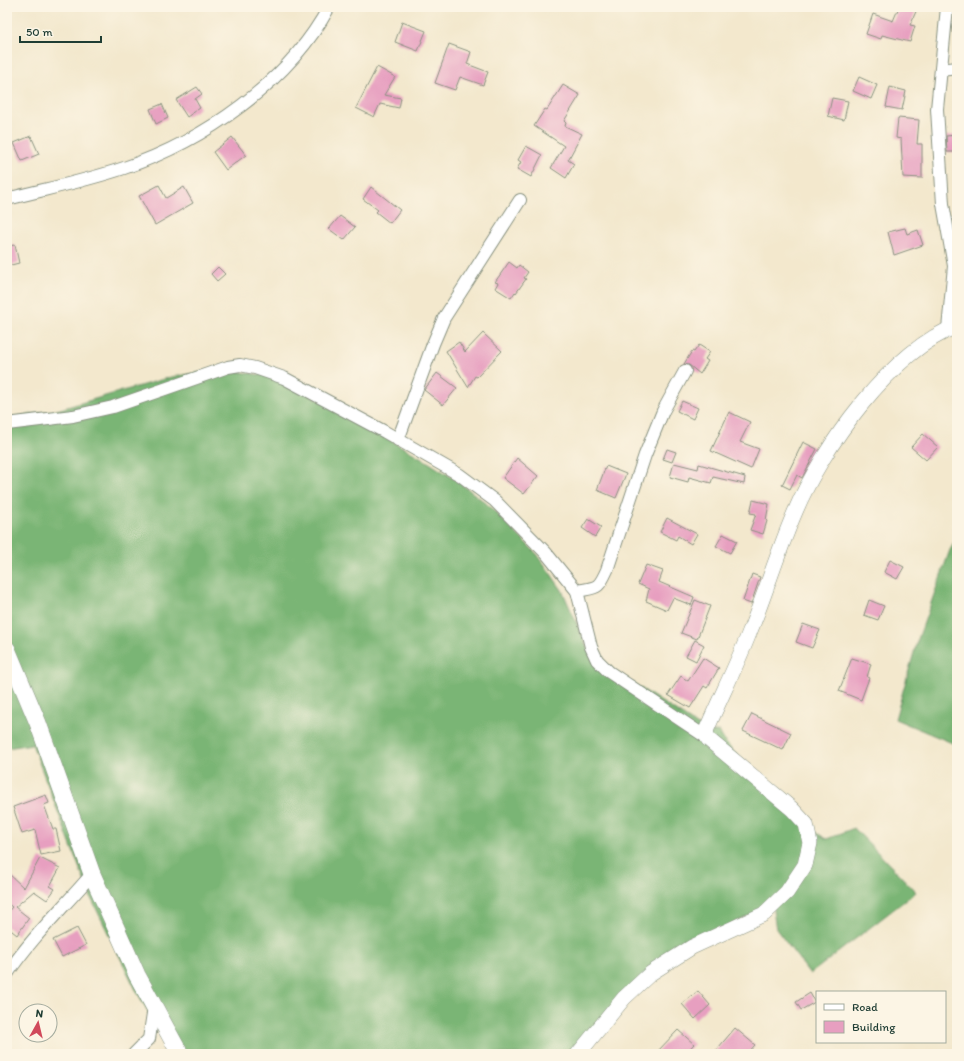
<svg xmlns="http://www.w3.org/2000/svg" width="964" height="1061" font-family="Itim,sans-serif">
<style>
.forest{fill:#7ab574;stroke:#4c7954}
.building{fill:#e79fc0}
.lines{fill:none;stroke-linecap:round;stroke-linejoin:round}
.minor-casing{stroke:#899280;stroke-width:14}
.tertiary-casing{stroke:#899280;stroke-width:16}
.secondary-casing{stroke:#899280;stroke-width:18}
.minor{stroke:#fff;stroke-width:12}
.tertiary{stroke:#fff;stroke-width:15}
.secondary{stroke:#fff;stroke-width:17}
</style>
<rect width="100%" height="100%" fill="#fcf5e5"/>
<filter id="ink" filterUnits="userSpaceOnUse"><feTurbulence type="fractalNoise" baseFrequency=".025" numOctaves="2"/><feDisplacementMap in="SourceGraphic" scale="8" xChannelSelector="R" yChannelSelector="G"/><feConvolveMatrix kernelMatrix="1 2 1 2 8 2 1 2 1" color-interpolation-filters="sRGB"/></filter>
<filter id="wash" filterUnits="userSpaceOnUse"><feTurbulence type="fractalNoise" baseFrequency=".012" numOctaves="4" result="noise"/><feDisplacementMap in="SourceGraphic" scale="16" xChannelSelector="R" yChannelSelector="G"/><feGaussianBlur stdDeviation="0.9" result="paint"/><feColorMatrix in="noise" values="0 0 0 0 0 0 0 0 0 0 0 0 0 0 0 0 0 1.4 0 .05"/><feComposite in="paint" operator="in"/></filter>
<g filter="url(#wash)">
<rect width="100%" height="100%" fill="#f3e8cd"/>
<!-- forest -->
<g class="forest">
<polygon points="221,369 281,378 420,457 456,480 486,503 537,554 562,590 588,649 610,668 709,733 719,731 724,741 732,750 811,830 827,839 854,828 916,892 810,974 776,929 772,904 666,957 578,1054 172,1054 137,992 91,898 32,744 7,748 7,418 57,410 171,377"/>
<polygon points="957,538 957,745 895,719 917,642 950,550"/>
</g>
<g id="blocks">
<!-- building -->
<g class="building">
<polygon points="899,7 918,7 910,25 915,26 910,42 882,35 881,39 866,34 873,14 893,21"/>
<polygon points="402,22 426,31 418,51 395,42"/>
<polygon points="449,44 471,52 467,64 488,72 483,85 460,77 455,90 435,83"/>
<polygon points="377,67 395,77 384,95 401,98 399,108 380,104 374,117 356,108"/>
<polygon points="859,77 877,85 871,99 853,91"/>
<polygon points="563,85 580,95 564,121 566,123 565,126 582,134 568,160 574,164 566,178 551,168 564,146 534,126 545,109 547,110"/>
<polygon points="197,87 202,94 195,99 200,108 187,117 176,100"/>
<polygon points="890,87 906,91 902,110 886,107"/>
<polygon points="832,98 848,101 844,120 828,116"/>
<polygon points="162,104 168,118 156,124 150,109"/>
<polygon points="898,118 919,120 917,144 922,144 922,178 903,177 901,139 896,138"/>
<polygon points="957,135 957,152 947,152 946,136"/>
<polygon points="31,136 39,154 22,161 14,143"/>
<polygon points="232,137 246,155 226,170 213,152"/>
<polygon points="526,146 542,155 531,177 517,169 521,162 518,160"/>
<polygon points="159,185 166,198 184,187 193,203 155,225 139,196"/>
<polygon points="371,187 400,210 390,223 376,212 378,210 363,199"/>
<polygon points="340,216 355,227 344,240 329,229"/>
<polygon points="905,228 907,234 918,230 923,245 894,255 888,232"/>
<polygon points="15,245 19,263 7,266 7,246"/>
<polygon points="509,262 517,268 519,265 528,272 524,278 526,279 516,293 515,292 511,298 495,288 498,283 495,282"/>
<polygon points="218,267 225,274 217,281 211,274"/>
<polygon points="483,333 502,351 477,377 475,376 468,387 446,351 459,342 465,352"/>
<polygon points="699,345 710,352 705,359 708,361 700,374 689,365 684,364 692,351 694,352"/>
<polygon points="437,373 457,388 443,405 424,390"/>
<polygon points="682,401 698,408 693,419 677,411"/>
<polygon points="729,412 750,422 740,442 759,449 751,469 711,451"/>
<polygon points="923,434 938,447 926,460 911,447"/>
<polygon points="803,442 817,449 802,478 797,475 790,489 782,485"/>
<polygon points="667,449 676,452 672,462 663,459"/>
<polygon points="517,458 538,476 524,494 503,478"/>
<polygon points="674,463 698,469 699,464 745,477 744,484 713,477 711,483 689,477 688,482 670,477"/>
<polygon points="606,466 626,474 616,498 597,490"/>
<polygon points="753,500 769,504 766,520 767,521 763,534 750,530 756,514 750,513"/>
<polygon points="667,518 697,534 691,544 678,536 676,540 660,532"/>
<polygon points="588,519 601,527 595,537 582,528"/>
<polygon points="723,534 737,541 730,553 716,546"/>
<polygon points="890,560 904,567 897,579 884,572"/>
<polygon points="646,565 663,571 659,582 694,597 691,605 673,598 667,610 646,601 649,589 638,584"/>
<polygon points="752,574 760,577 751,604 743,601"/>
<polygon points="695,600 710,606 697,639 681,633"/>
<polygon points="869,600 884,606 878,620 864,615"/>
<polygon points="803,624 820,630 812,648 796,642"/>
<polygon points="695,640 704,645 696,661 686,656"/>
<polygon points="703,658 719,668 707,688 704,686 690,708 668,695 681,676 688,681"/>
<polygon points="852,658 871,664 867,677 869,678 861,700 839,691"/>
<polygon points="752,714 791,733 783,750 743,731"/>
<polygon points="46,795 49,803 44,805 53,829 56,829 61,851 41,855 35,830 22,834 13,807"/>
<polygon points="40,858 60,868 50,886 55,889 47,900 34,891 15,907 29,918 17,935 7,927 7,913 12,907 7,903 7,872 24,888"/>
<polygon points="77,928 86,945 62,957 53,940"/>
<polygon points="698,991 710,1005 695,1019 682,1004"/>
<polygon points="810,993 815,1002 801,1010 796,1002"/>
<polygon points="735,1028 755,1045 747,1054 713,1054"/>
<polygon points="678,1030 694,1044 685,1054 655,1054"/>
</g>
</g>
</g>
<g filter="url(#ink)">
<use href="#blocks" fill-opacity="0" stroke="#899280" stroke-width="1"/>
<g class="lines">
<!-- minor casing -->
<g class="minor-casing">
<g id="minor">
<polyline points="947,7 937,109 943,204 954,266 948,329"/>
<polyline points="941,70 957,68"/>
<path d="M7 199C46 189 86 181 124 168 204 141 289 82 329 7"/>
<polyline points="7,424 73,416 113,407 228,367 240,365 255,368 284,378 385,432 460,475 495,501 546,553 577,591 591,647 597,660 609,672 706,737"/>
<polyline points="398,440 433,344 444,318 520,200"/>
<path d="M577 591C597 587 598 590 607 570L645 455 663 411 685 371"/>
<path d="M7 974C32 937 63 908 92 874"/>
<polyline points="134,1054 149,1039 154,1007"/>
</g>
</g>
<!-- tertiary casing -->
<g class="tertiary-casing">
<path id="tertiary" d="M578 1054 624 998 651 973 692 947 764 914 787 892 805 865 810 843 806 824 792 809 708 739 706 731C720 698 737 665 750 631 766 592 778 551 795 512 822 448 891 351 957 326"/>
</g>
<!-- secondary casing -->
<g class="secondary-casing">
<polyline id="secondary" points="7,649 38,723 92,874 137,975 180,1054"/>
</g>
<!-- minor -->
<use href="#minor" class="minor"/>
<!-- tertiary -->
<use href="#tertiary" class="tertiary"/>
<!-- secondary -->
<use href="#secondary" class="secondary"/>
</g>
</g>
<!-- margin -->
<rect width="964" height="1061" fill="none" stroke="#fcf5e5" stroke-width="24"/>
<!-- legend -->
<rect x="816" y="991" width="130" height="52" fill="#fcf5e5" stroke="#a4ab9e"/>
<rect x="824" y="1004" width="20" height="6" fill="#ffffff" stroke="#a4ab9e"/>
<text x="852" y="1011" font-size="12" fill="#1f3d34">Road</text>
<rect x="824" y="1021" width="20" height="12" fill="#e79fc0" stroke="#a4ab9e"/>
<text x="852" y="1031" font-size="12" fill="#1f3d34">Building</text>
<!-- north arrow -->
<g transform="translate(38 1023) rotate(8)"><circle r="19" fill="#fcf5e5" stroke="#a4ab9e"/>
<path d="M0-3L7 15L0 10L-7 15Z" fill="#d1495b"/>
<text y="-6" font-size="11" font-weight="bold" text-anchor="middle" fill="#1f3d34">N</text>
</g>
<!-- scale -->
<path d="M20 36v6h81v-6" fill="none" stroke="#1f3d34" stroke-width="2"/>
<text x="26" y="36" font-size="12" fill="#1f3d34" stroke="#fcf5e5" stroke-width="3" paint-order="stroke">50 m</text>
</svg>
